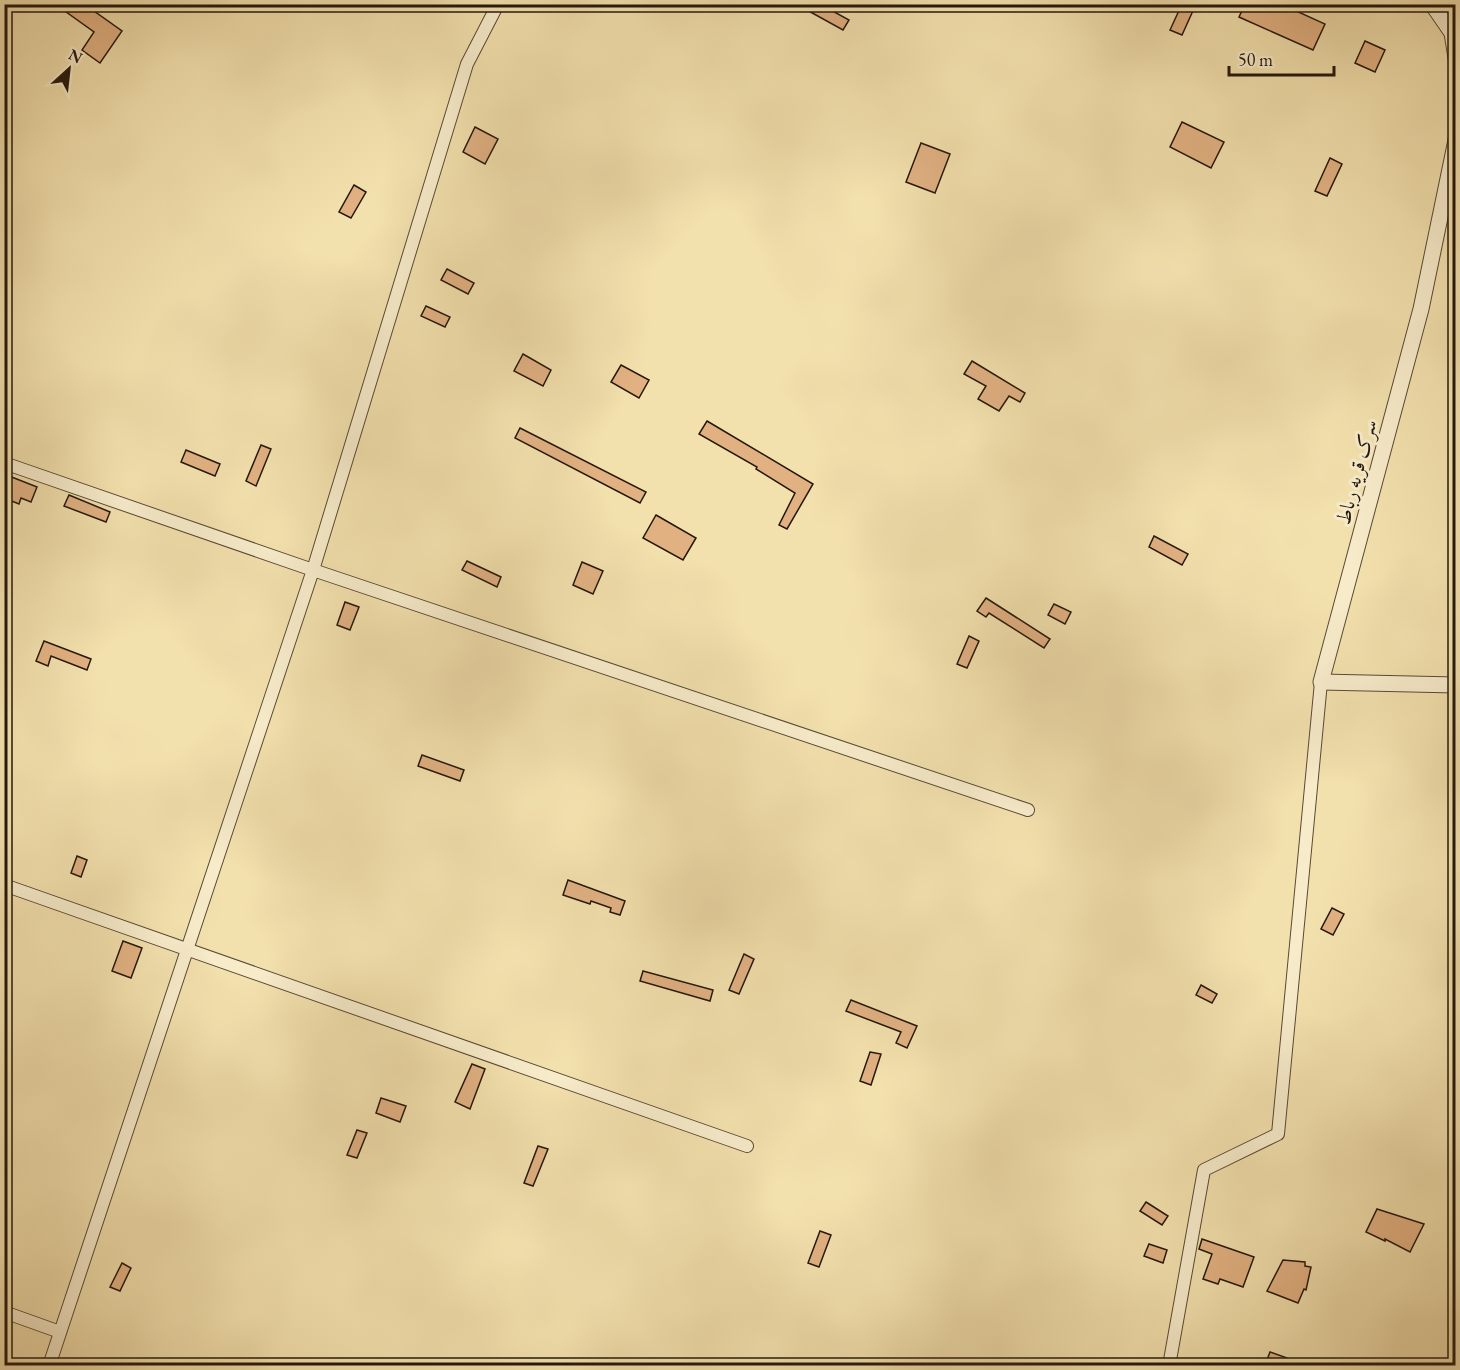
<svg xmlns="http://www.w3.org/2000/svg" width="1460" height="1370" font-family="'EB Garamond',Amiri,serif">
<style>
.building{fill:#e1b182;stroke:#24180c;stroke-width:1.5}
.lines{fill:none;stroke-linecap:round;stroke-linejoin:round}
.minor-casing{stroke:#584a34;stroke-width:14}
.tertiary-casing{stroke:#584a34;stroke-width:17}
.minor{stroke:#f7ebca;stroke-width:12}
.tertiary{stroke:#f7ebca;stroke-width:15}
.labels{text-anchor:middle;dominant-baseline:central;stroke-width:6;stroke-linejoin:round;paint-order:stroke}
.street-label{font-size:20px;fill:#24180c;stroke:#f7ebca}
</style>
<rect width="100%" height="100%" fill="#f2e0ad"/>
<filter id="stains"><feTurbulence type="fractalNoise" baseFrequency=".00333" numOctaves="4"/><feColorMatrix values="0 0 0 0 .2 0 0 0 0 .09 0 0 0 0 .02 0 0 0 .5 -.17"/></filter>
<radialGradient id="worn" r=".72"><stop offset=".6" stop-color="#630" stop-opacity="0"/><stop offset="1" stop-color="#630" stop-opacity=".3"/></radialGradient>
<!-- building -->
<g class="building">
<polygon points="55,4 84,4 122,31 100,63 82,50 94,32"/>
<polygon points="796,4 820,4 849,20 843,30"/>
<polygon points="1182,4 1196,4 1182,35 1170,30"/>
<polygon points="1245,4 1281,4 1325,24 1313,50 1239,17"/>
<polygon points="1365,41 1385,50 1375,72 1355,63"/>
<polygon points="1182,122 1224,142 1211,168 1170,147"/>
<polygon points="475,127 498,139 485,164 463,152"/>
<polygon points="921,143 950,154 935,193 906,182"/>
<polygon points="1330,158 1342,164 1327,196 1315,191"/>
<polygon points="354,185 366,192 351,218 339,212"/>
<polygon points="447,269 474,283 468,294 441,280"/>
<polygon points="426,306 450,317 445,327 421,316"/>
<polygon points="523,354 551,370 543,386 514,371"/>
<polygon points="972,361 1025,393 1020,402 1009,396 999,411 978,399 986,386 964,374"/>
<polygon points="621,365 649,380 639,398 611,382"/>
<polygon points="707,421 813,484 787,529 779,525 795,493 756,469 757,467 699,434"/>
<polygon points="520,428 646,492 640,503 515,438"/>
<polygon points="261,445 271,449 256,486 246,481"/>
<polygon points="186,450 220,464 215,476 181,462"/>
<polygon points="4,474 37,487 31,502 21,498 19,504 4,498"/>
<polygon points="69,495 110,512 106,522 64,506"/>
<polygon points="656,515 696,538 683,560 643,538"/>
<polygon points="1154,536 1188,554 1182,565 1149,547"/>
<polygon points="467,561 501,577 497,587 462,570"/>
<polygon points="582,562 603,571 593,594 573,585"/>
<polygon points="986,598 1050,639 1044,648 989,613 986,617 977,611"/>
<polygon points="345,602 359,607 350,630 337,625"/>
<polygon points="1054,604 1071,612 1065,624 1048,615"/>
<polygon points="969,636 979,641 967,668 957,664"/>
<polygon points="44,641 91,659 87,670 51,656 48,666 36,661"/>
<polygon points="422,755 464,770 460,781 418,766"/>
<polygon points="77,856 87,860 81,877 71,873"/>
<polygon points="568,880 625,901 620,915 610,912 611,908 591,901 590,904 563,895"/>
<polygon points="1332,908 1344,914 1333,935 1321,929"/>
<polygon points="123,941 142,948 131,978 112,971"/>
<polygon points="744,954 754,959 739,994 729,990"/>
<polygon points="643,971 713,990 710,1001 640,981"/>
<polygon points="1201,985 1217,994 1212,1003 1196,995"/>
<polygon points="851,1000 917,1026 907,1048 896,1043 901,1032 846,1011"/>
<polygon points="870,1052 881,1054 871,1085 860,1081"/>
<polygon points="472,1064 485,1069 470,1109 455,1102"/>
<polygon points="381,1098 406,1106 400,1122 376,1113"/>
<polygon points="357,1130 367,1133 357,1158 347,1155"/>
<polygon points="538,1146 548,1149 533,1186 524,1183"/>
<polygon points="1146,1202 1168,1216 1162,1225 1140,1211"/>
<polygon points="1377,1209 1424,1224 1410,1252 1385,1239 1385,1241 1366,1232"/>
<polygon points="820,1231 831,1235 819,1267 808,1263"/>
<polygon points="1202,1239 1254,1257 1243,1287 1220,1279 1218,1284 1203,1279 1212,1254 1199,1249"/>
<polygon points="1149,1244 1167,1250 1163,1263 1144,1256"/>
<polygon points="1283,1260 1305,1262 1305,1266 1311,1267 1306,1290 1304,1289 1298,1303 1267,1291"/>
<polygon points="122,1263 131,1268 120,1291 110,1287"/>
<polygon points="1270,1352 1304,1364 1303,1365 1265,1365"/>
</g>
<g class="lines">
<!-- minor casing -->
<g class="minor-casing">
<g id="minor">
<polyline points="4,463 313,570 1028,810"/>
<polyline points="4,885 747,1146"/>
<polyline points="4,1312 60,1332"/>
<polyline points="49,1366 313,570 467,64 498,4"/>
<polyline points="1169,1366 1204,1170 1278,1134 1321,682"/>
</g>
</g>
<!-- tertiary casing -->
<g class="tertiary-casing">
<g id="tertiary">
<polyline points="1432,4 1452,33 1456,58"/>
<polyline points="1456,140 1421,309 1321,682 1456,685"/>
</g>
</g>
<!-- minor -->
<use href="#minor" class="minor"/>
<!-- tertiary -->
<use href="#tertiary" class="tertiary"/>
</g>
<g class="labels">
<!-- street labels -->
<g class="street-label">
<text transform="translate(1356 472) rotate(-75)">سرک قریه رباط</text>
</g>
</g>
<!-- margin -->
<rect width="1460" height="1370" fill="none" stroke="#f2e0ad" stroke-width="24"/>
<rect x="6" y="6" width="1448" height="1358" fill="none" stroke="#24180c" stroke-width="3"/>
<rect x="12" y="12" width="1436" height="1346" fill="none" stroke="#24180c" stroke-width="1.5"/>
<!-- north arrow -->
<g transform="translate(69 69) rotate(27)" stroke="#f7ebca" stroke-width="4.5" paint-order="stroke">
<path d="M0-4.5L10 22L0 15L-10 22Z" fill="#24180c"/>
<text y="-9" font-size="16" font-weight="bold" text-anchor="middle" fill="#24180c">N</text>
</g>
<!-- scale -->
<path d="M1229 66v9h105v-9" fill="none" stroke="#24180c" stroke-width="3"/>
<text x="1238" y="66" font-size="18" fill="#24180c" stroke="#f7ebca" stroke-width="4.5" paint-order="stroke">50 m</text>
<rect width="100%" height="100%" filter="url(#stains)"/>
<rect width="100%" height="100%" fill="url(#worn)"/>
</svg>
